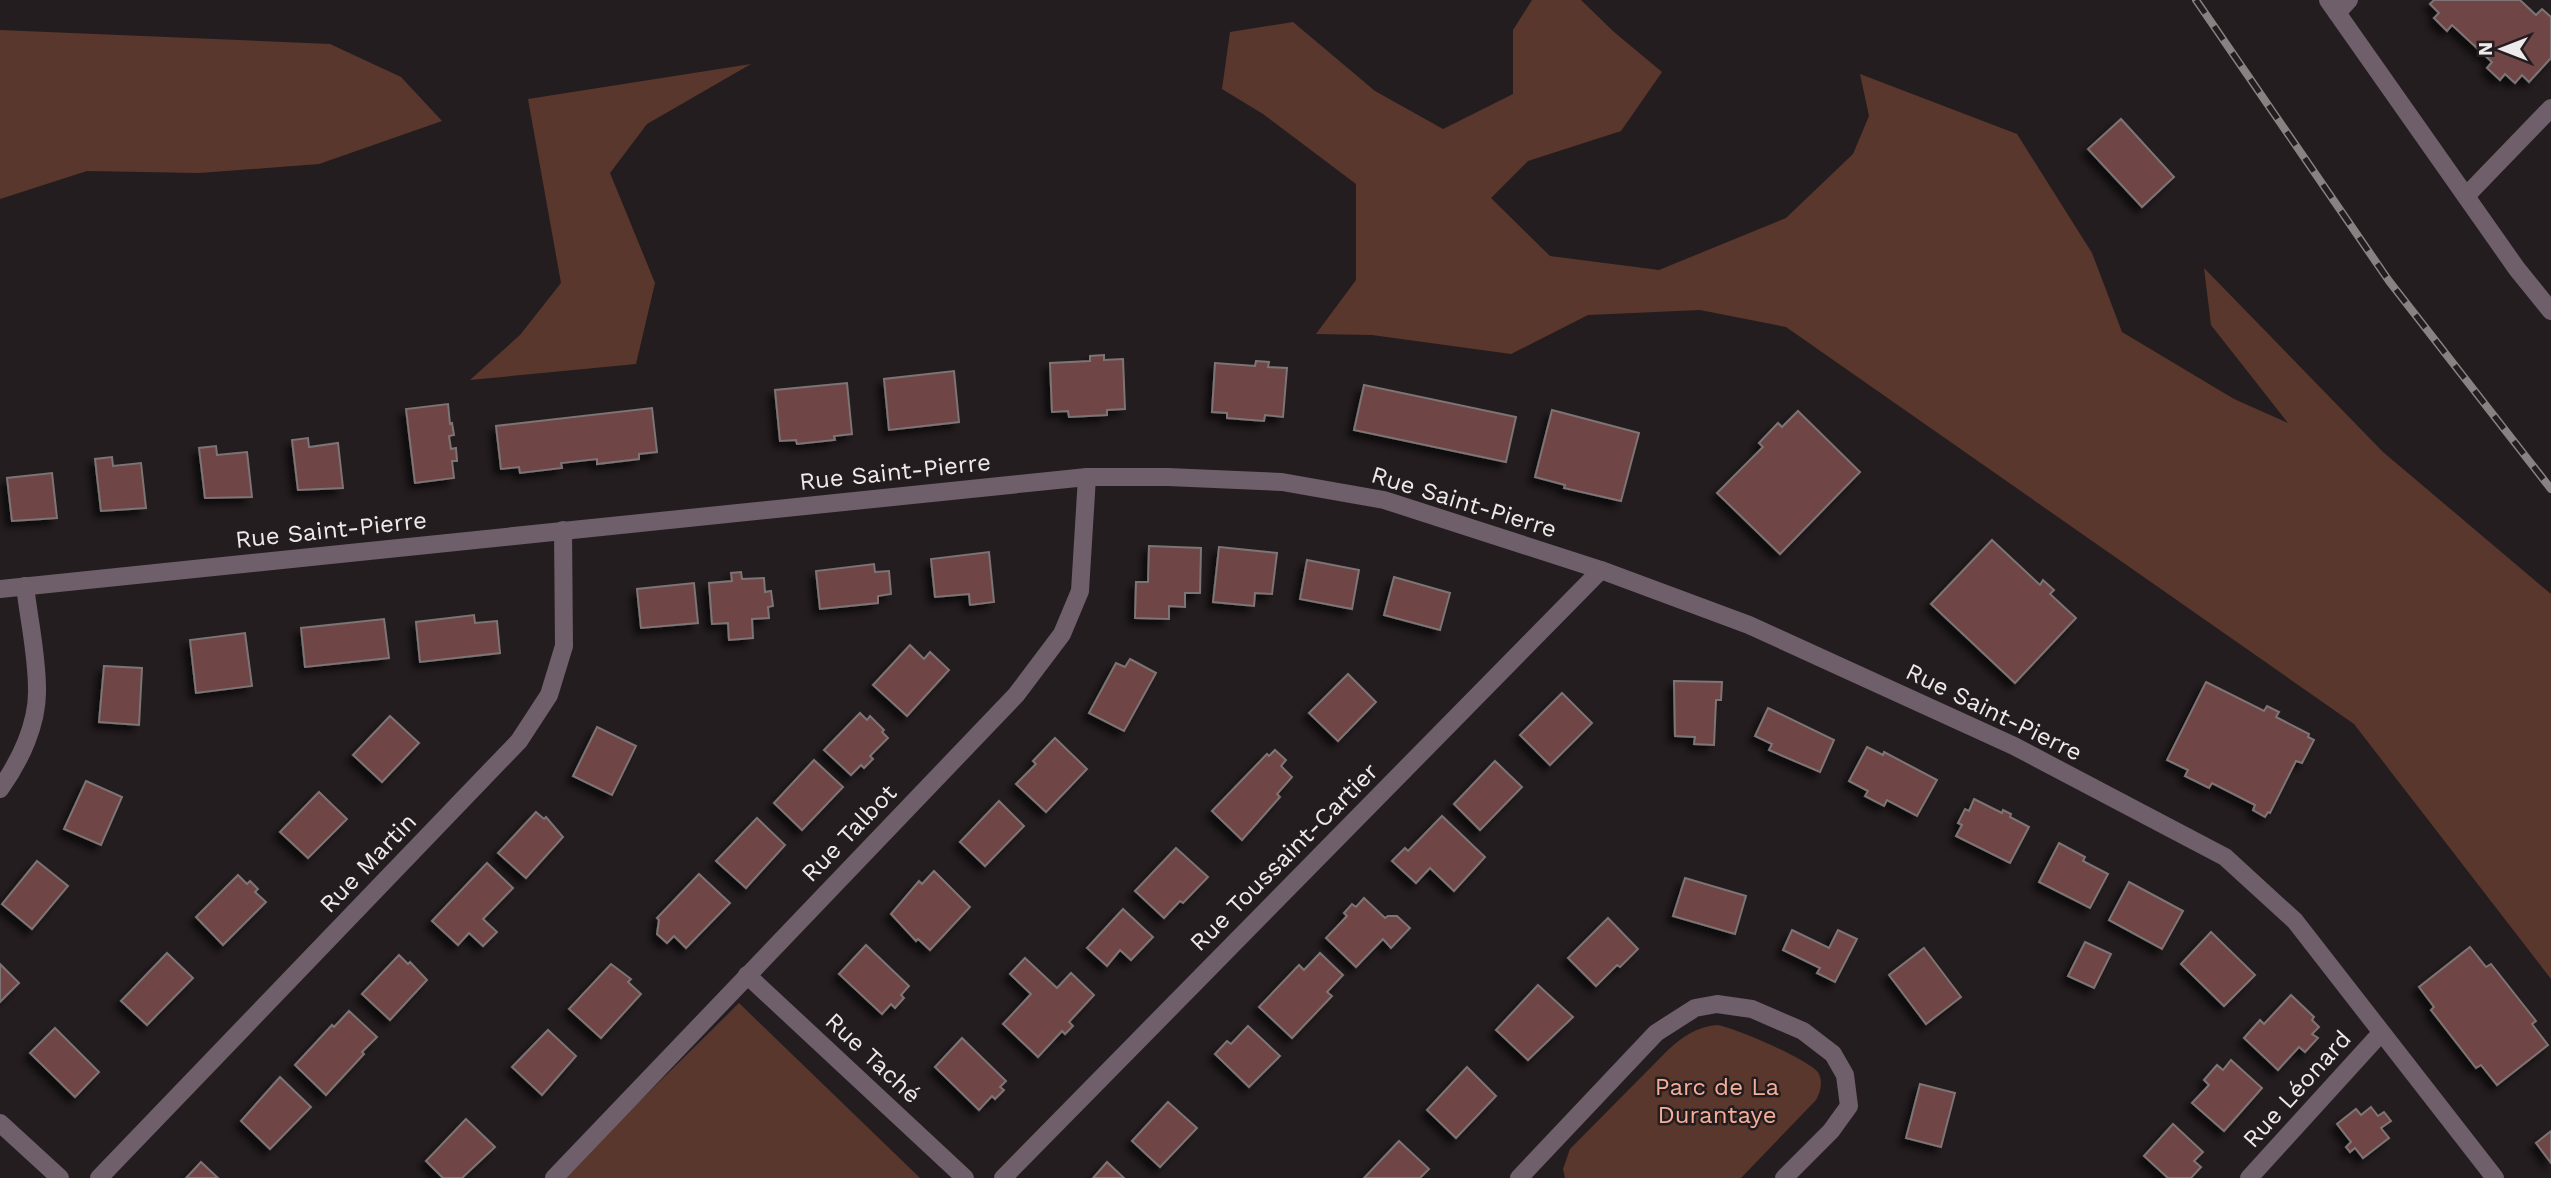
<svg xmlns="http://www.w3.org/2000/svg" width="2551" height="1178" font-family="'Work Sans',sans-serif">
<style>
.green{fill:#5a372c}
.building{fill:#6f4445;stroke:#7d7474;stroke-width:2;filter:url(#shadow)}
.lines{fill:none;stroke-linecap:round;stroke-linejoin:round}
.minor{stroke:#6f5f6a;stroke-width:18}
.rail-casing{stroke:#888283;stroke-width:8}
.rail{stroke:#241d1f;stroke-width:5;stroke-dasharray:16;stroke-linecap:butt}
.labels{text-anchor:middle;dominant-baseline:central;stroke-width:5;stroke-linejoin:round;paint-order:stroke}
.street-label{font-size:24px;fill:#eee9ea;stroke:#241d1f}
.park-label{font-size:24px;fill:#f5ae97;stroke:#241d1f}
</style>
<defs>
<filter id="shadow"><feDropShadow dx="-6" dy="6" stdDeviation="3.5" flood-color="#0009"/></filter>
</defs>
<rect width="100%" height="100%" fill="#241d1f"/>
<!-- green -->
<g class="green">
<polygon points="1532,0 1581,0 1614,32 1662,72 1621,131 1528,161 1491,198 1550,256 1659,270 1786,218 1853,154 1869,116 1860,74 2017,134 2092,253 2122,332 2234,399 2288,423 2211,325 2204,268 2383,452 2551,594 2551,979 2354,724 1786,327 1700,310 1588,315 1511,354 1372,335 1316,334 1356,280 1356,184 1263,114 1222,89 1230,32 1293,22 1375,91 1443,129 1513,94 1513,30"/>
<polygon points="0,30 330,44 401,77 442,121 319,164 199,173 87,171 0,199"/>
<polygon points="751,64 647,124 610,173 655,283 636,364 470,380 520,335 561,283 528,99"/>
<polygon points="739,1003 920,1178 562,1178"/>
<path d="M1717 1025C1733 1027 1813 1061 1819 1074 1823 1083 1820 1093 1816 1100L1741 1178H1565L1563 1169 1570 1149 1668 1050C1683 1036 1697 1027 1717 1025Z"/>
</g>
<!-- building -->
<g class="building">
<polygon points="2434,0 2520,0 2536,15 2542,9 2551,17 2551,58 2529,82 2522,75 2515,83 2505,74 2500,80 2487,68 2492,62 2452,25 2447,31 2434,18 2439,13 2430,4"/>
<polygon points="2121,119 2174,177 2142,207 2088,149"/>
<polygon points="1104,355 1104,360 1123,359 1125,409 1107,410 1107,415 1069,417 1068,411 1052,412 1050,363 1090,361 1090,356"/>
<polygon points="1256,361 1269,362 1268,367 1287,368 1283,417 1265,415 1264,421 1227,418 1227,413 1212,412 1215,363 1255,366"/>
<polygon points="954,371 959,422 889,430 884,379"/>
<polygon points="847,383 852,434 834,436 835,440 797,444 796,440 780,441 775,390"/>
<polygon points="1364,385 1516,417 1506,462 1354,430"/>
<polygon points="448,404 450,424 452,423 454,435 449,436 451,449 456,448 457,461 452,461 454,478 415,483 406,409"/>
<polygon points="652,408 657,452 639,454 639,459 597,464 597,459 561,463 562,468 520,473 519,467 501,469 496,426"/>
<polygon points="1552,410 1639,433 1621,501 1564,488 1565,485 1535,477"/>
<polygon points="1798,411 1860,472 1780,554 1717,493 1763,447 1759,443 1778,423 1782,427"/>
<polygon points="308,438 309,447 338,443 343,488 298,490 292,440"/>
<polygon points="216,446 217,455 247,452 252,497 205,498 199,448"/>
<polygon points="112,457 113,466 141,463 146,508 101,511 95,459"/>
<polygon points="52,473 57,518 12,521 7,478"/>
<polygon points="1992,540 2040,585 2043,580 2054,590 2050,594 2076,618 2015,683 1931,604"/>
<polygon points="1149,546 1201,548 1200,593 1185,593 1185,607 1169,606 1169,619 1135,618 1136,582 1148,582"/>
<polygon points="1219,547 1277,553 1272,594 1255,593 1254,606 1213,602"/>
<polygon points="989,552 994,602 970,605 969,594 935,597 931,559"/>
<polygon points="1307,560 1359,570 1352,609 1300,599"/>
<polygon points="874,564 875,572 889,571 891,594 878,596 878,603 820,609 816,571"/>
<polygon points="741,572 742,579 764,578 765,592 771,591 773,606 768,607 769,618 752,619 753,638 729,640 728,623 712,624 709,583 732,581 731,573"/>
<polygon points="1394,577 1450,593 1440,630 1384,615"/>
<polygon points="694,583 698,623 641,628 637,589"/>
<polygon points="474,615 475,623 497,621 500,653 420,662 416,622"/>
<polygon points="384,619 389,658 305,667 301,628"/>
<polygon points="245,633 252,686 196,693 190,640"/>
<polygon points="910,645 924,659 930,652 949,670 907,716 873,685"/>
<polygon points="1130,659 1156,673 1124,731 1089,713 1116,663 1125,667"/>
<polygon points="104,666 142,668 139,725 99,722"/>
<polygon points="1348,674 1376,702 1338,741 1309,713"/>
<polygon points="1674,681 1722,682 1721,700 1716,700 1714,745 1694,744 1695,737 1675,736"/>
<polygon points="2206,682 2264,711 2267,706 2279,712 2276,717 2309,734 2308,737 2314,740 2302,763 2296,761 2270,813 2268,812 2265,817 2253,810 2255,805 2212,783 2209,788 2185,776 2188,770 2167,760"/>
<polygon points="1562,693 1592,723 1550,765 1520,735"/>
<polygon points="1768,708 1834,740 1820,772 1769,750 1772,744 1755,736"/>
<polygon points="860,713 867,720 870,716 884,730 882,732 888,738 870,756 873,759 864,768 861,765 851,775 824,750"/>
<polygon points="390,716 419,743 382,782 353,755"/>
<polygon points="597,727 636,746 612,795 573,776"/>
<polygon points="1055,738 1087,769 1046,812 1016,784 1036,764 1033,761"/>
<polygon points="1867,747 1883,755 1884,752 1937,780 1917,816 1887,800 1884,806 1865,796 1868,791 1849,781"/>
<polygon points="1275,750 1286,760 1281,766 1292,777 1277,794 1280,797 1242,840 1212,811 1267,754 1269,756"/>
<polygon points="814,760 843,787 802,830 774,803"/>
<polygon points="1495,761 1522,787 1480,830 1454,804"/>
<polygon points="86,781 122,797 101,845 64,829"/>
<polygon points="319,792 347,819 308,858 280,832"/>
<polygon points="1974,799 2002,813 2003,810 2011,814 2010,817 2029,827 2010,863 1956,836 1962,825 1958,823 1965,809 1969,811"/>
<polygon points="999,801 1024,826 985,866 960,842"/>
<polygon points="536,812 544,819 546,817 563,837 526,878 498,853"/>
<polygon points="1442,816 1485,857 1454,891 1430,868 1416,883 1392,861 1405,848 1408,851"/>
<polygon points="757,818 785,845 746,888 716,861"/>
<polygon points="2059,843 2085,857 2083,861 2108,874 2090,908 2039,882"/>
<polygon points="1176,848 1208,877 1183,903 1180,901 1164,918 1135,891"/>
<polygon points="37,861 68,886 32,929 2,904"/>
<polygon points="487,863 513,888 483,919 497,932 483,946 469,933 458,945 432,921"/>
<polygon points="934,871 970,907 930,950 918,939 916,941 891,914 919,881 922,884"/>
<polygon points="699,874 730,903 686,948 674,936 667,943 657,934 659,920 657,918"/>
<polygon points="238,875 247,884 250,881 258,889 255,892 266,902 223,945 196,917"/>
<polygon points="1685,878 1746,896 1735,934 1673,916"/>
<polygon points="2129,882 2183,911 2162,949 2109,920"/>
<polygon points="1364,898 1385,918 1388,916 1397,916 1410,928 1391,948 1383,939 1356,967 1326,938 1347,916 1344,913 1352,904 1356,907"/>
<polygon points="1123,909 1153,937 1131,960 1120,950 1107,966 1087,948"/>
<polygon points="1608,918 1638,949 1620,967 1617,965 1596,986 1568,958"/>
<polygon points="1792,930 1829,948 1838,930 1857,939 1835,982 1817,973 1820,968 1783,950"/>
<polygon points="2211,932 2255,975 2224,1006 2181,964"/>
<polygon points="2085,942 2111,954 2094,988 2068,976"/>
<polygon points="866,945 909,986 901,995 904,998 895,1008 891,1004 882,1014 839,974"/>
<polygon points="2470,947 2486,967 2491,964 2536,1021 2532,1024 2548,1045 2497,1085 2481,1065 2476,1068 2431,1010 2434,1007 2419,987"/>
<polygon points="1924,948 1961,997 1926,1024 1889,975"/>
<polygon points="167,953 193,978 147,1025 121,1001"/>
<polygon points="1320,953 1343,975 1327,992 1332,996 1292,1038 1259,1007 1299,965 1304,970"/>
<polygon points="399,955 408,964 410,962 427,980 390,1020 362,994"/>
<polygon points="1025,958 1057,988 1071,973 1094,995 1069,1022 1073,1026 1065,1034 1062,1031 1038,1057 1003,1024 1031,994 1010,974"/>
<polygon points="0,964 19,983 0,1002"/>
<polygon points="611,964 631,979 628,982 641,994 601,1038 569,1009"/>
<polygon points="1538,985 1573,1017 1528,1060 1496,1030"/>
<polygon points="2291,995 2314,1017 2312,1020 2319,1027 2312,1034 2318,1038 2305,1052 2299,1047 2278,1070 2244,1038 2260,1020 2264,1024"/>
<polygon points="349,1011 377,1037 362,1052 364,1054 326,1095 295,1065 332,1025 334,1027"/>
<polygon points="1248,1026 1280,1056 1249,1087 1215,1054 1227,1041 1231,1044"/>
<polygon points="55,1028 99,1072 75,1097 30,1053"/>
<polygon points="548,1030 576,1056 542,1095 512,1067"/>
<polygon points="962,1038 1006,1081 1000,1087 1004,1090 995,1099 992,1096 979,1110 935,1067"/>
<polygon points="2231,1060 2262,1088 2224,1131 2192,1103 2209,1085 2204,1080 2217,1065 2223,1070"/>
<polygon points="1467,1067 1496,1096 1456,1138 1427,1110"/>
<polygon points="280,1077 311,1107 270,1149 241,1121"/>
<polygon points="1920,1084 1955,1093 1941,1147 1906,1138"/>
<polygon points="1168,1102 1197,1128 1160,1167 1132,1141"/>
<polygon points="2371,1107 2378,1116 2384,1112 2391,1121 2381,1128 2389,1138 2363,1158 2355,1148 2350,1152 2346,1147 2351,1142 2337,1124 2356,1109 2361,1115"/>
<polygon points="466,1119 495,1147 462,1178 443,1178 426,1161"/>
<polygon points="2173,1124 2203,1152 2194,1161 2201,1167 2191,1178 2168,1178 2144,1156"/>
<polygon points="2551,1131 2551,1163 2536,1143"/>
<polygon points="1399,1141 1429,1169 1420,1178 1364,1178"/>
<polygon points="201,1162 218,1178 186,1178"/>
<polygon points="1107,1162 1124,1178 1093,1178"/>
</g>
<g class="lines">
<!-- minor -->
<g class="minor">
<polyline points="2328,0 2517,269 2551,311"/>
<polyline points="2337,13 2349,0"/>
<polyline points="2466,196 2551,108"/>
<polyline points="0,589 1087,477 1168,477 1282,482 1384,500 1601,570 1749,625 2014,746 2225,857 2295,921 2495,1178"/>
<path d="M0 789C20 761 38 724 37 689 37 655 29 620 25 586"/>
<polyline points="747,975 965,1178"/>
<polyline points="0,1123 60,1178"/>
<polyline points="99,1178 519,741 549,695 564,646 563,530"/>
<polyline points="554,1178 1016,695 1062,634 1080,591 1087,477"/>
<polyline points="1003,1178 1601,570"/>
<polyline points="1519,1178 1656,1033 1695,1008 1717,1004 1752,1009 1803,1031 1833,1054 1845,1075 1849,1106 1831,1131 1784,1178"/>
<polyline points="2249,1178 2381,1033"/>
</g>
<!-- rail casing -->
<g class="rail-casing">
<polyline id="rail" points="2196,0 2389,281 2551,489"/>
</g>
<!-- rail -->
<use href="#rail" class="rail"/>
</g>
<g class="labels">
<!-- street labels -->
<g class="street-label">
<text transform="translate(895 472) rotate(-6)">Rue Saint-Pierre</text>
<text transform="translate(1464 502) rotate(17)">Rue Saint-Pierre</text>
<text transform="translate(331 530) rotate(-6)">Rue Saint-Pierre</text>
<text transform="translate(1994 712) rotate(26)">Rue Saint-Pierre</text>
<text transform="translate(849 833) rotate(-46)">Rue Talbot</text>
<text transform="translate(1284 857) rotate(-45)">Rue Toussaint-Cartier</text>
<text transform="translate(368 863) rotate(-46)">Rue Martin</text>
<text transform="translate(873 1058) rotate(43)">Rue Taché</text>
<text transform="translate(2297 1089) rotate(-48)">Rue Léonard</text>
</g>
<!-- park labels -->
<g class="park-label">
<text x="1717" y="1087">Parc de La<tspan x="1717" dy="28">Durantaye</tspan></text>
</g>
</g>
<!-- north arrow -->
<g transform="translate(2502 49) rotate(270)" stroke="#241d1f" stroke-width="5" paint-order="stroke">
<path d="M0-5L12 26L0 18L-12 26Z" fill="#eee9ea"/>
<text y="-10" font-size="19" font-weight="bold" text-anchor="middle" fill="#eee9ea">N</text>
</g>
</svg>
